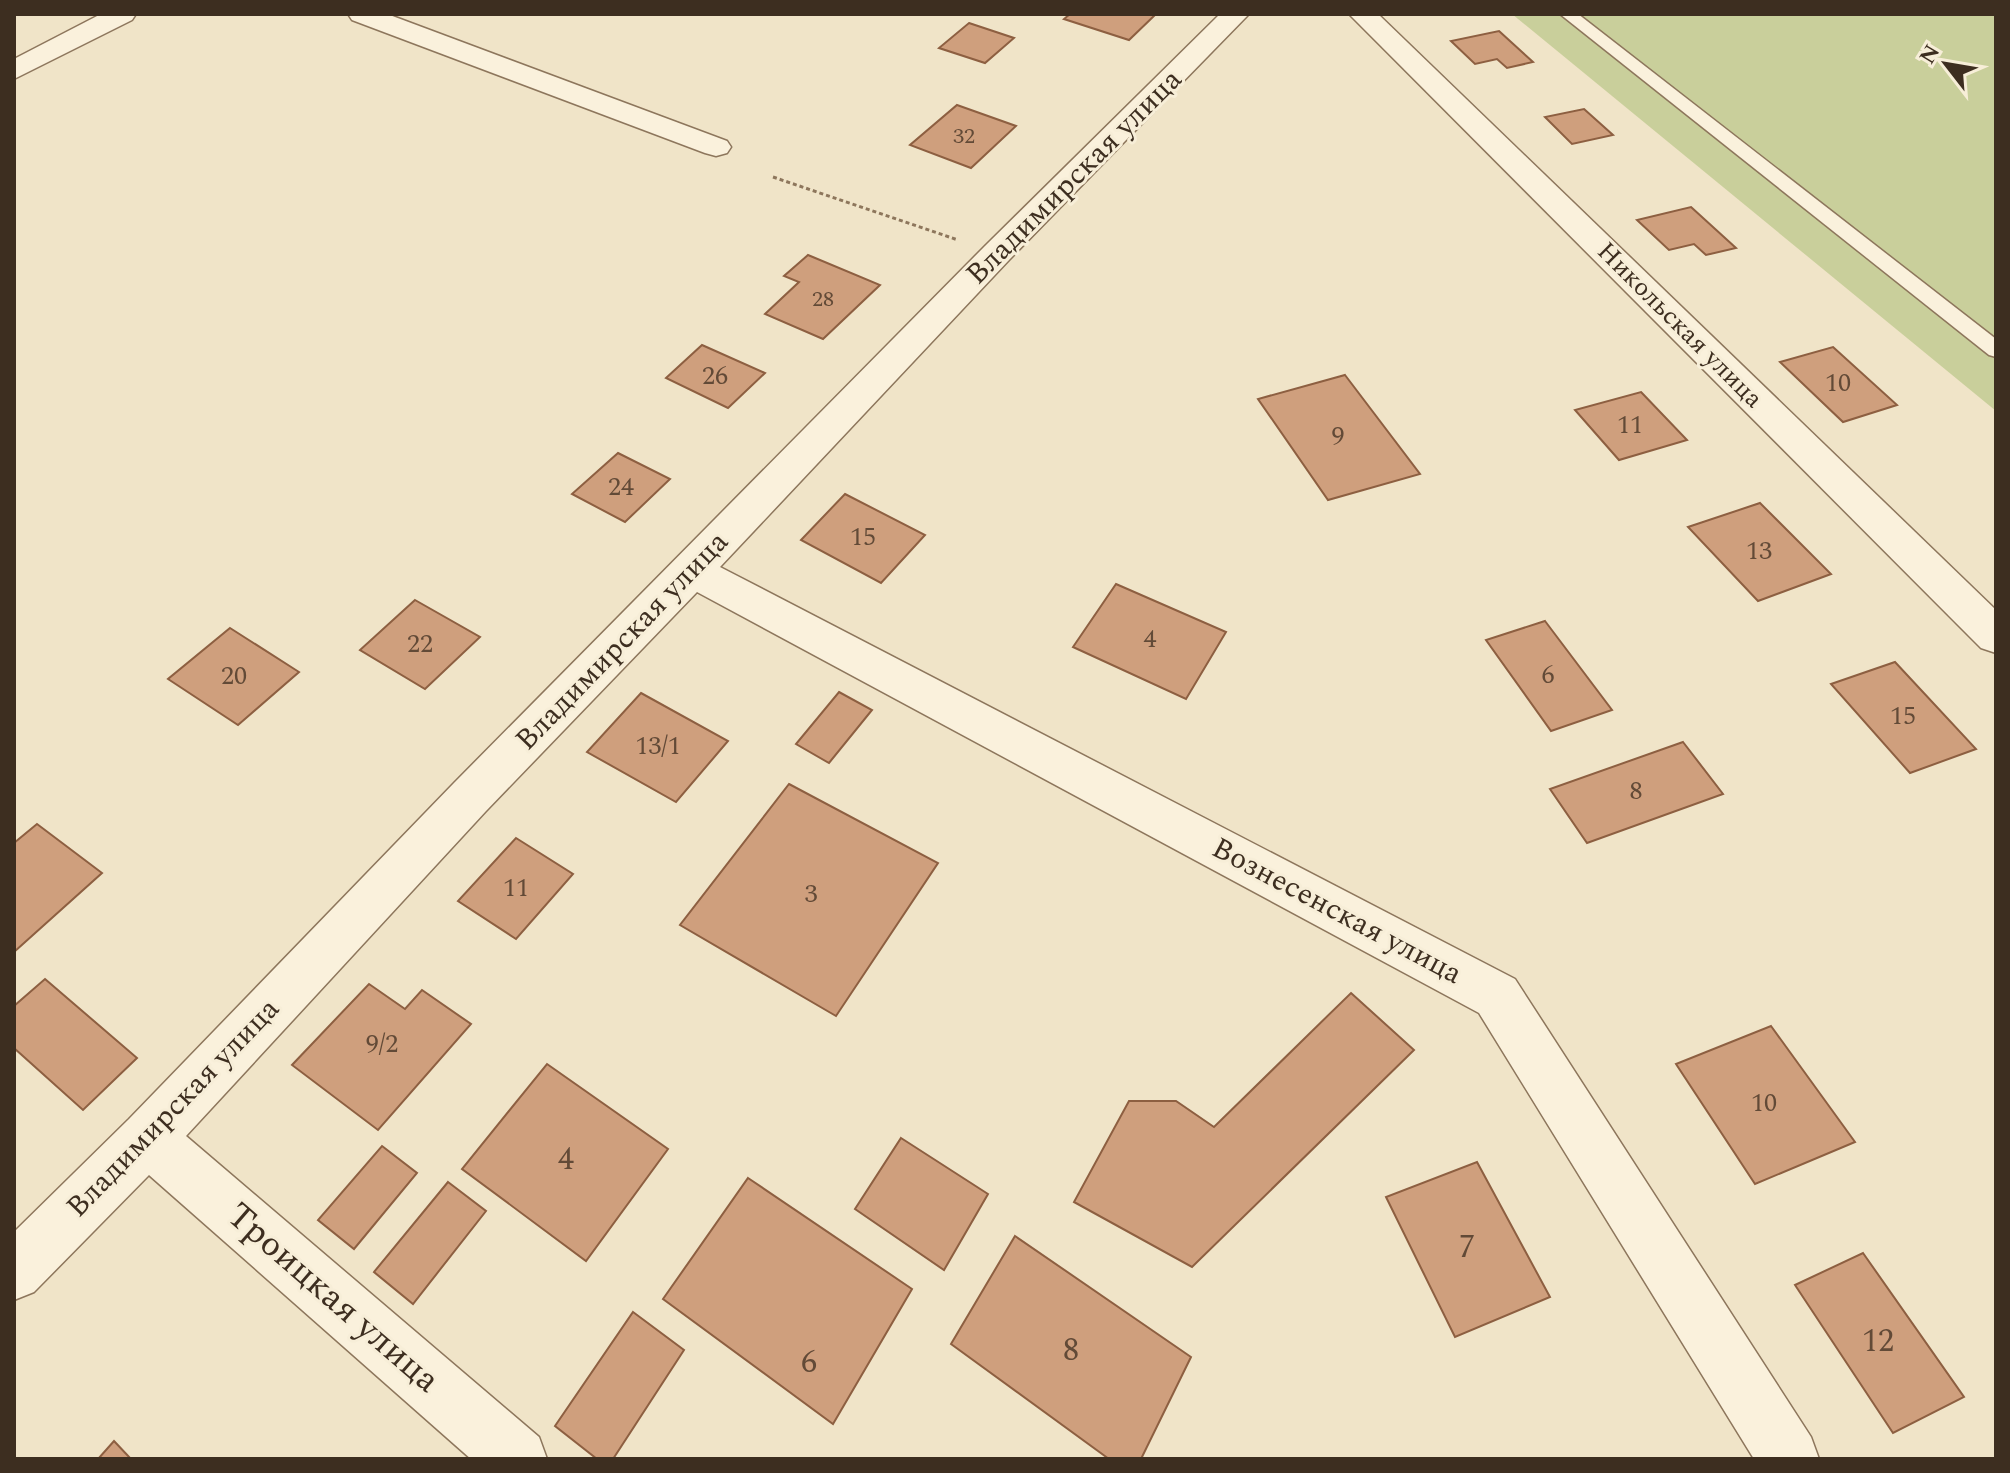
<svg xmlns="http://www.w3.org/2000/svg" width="2010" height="1473" font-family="Spectral,serif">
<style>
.green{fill:#c9cf9b}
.building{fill:#cf9f7d;stroke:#8d5f41;stroke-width:2}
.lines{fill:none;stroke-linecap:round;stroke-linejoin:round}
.lane-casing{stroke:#8d765c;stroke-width:3}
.street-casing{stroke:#8d765c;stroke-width:3}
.path{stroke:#8d765c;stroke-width:3;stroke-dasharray:4 3;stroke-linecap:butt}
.lane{fill:#faf1dc;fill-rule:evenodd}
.street{fill:#faf1dc;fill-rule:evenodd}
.labels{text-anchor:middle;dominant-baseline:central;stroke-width:6;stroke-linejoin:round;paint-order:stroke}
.far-number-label{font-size:22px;fill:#624a37}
.far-street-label{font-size:26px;fill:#3d2e20;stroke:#f7eed8}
.number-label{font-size:26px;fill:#624a37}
.street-label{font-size:30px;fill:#3d2e20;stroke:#f7eed8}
.near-number-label{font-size:32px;fill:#624a37}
.near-street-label{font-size:36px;fill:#3d2e20;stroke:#f7eed8}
</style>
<rect width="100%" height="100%" fill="#f0e4c8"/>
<!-- green -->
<polygon class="green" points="1512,14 1996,14 1996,411"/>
<!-- building -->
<g class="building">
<polygon points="1070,14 1156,14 1129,40 1064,19"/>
<polygon points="969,23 1014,38 985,63 939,48"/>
<polygon points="1499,31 1533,62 1507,68 1497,59 1475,64 1451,41"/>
<polygon points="957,105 1016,126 971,168 910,145"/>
<polygon points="1584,109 1613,135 1572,144 1545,117"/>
<polygon points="1691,207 1736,248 1706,255 1694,244 1669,250 1637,220"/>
<polygon points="808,255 880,285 823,339 765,314 799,282 784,276"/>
<polygon points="702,345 765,373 728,408 666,378"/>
<polygon points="1833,347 1897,405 1843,422 1780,362"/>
<polygon points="1345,375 1420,474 1328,500 1258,399"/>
<polygon points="1641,392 1687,440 1619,460 1575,410"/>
<polygon points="618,453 670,479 625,522 572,494"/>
<polygon points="845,494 925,535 881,583 801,540"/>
<polygon points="1760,503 1831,574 1758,601 1688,527"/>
<polygon points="1116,584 1226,632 1186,699 1073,647"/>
<polygon points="415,600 480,637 425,689 360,650"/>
<polygon points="1545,621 1612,710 1551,731 1486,640"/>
<polygon points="230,628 299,672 238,725 168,679"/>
<polygon points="1895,662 1976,749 1910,773 1831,684"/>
<polygon points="839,692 872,710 829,763 796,744"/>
<polygon points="641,693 728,741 676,802 587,752"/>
<polygon points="1683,742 1723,794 1587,843 1550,789"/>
<polygon points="789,784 938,863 836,1016 680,925"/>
<polygon points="37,824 102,873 14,952 14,843"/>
<polygon points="516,838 573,874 516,939 458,901"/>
<polygon points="45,979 137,1058 83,1110 14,1048 14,1006"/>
<polygon points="369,984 405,1009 422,990 471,1024 378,1130 292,1065"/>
<polygon points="1351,993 1414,1050 1192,1267 1074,1202 1129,1101 1176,1101 1214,1127"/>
<polygon points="1771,1026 1855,1142 1755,1184 1676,1064"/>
<polygon points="547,1064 668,1149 586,1261 462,1169"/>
<polygon points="901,1138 988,1194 944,1270 855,1209"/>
<polygon points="382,1146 417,1173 354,1249 318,1220"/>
<polygon points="1477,1162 1550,1297 1455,1337 1386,1197"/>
<polygon points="748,1178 912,1289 833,1424 663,1299"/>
<polygon points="448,1182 486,1211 413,1304 374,1272"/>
<polygon points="1015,1236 1191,1357 1141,1459 1109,1459 951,1344"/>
<polygon points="1863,1253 1964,1397 1893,1433 1795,1285"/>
<polygon points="633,1312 684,1350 613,1459 597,1459 555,1426"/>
<polygon points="114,1441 131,1459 98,1459"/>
</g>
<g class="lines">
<!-- lane casing -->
<g class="lane-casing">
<polygon id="lane" points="1560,14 1578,14 1996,339 1996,357 1989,355"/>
</g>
<!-- street casing -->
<g class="street-casing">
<g id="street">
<polygon points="101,14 136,14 132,20 14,79 14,59"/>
<polygon points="348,14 387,14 727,141 731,147 727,153 716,156 705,153 352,20"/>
<polygon points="1220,14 1249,14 1009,260 720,567 1515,979 1811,1437 1819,1459 1754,1459 1479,1013 697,592 486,811 186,1136 539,1437 547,1459 471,1459 149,1175 34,1292 14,1300 14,1232 129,1119 454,783 985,246"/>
<polygon points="1349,14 1378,14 1996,610 1996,653 1981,648"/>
</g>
</g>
<!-- path -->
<polyline class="path" points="773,177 958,240"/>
<!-- lane -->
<use href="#lane" class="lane"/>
<!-- street -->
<use href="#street" class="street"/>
</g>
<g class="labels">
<!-- far-number labels -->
<g class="far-number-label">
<text x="964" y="136">32</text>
<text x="823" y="299">28</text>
</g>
<!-- far-street labels -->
<g class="far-street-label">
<text transform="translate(1680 325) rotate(45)">Никольская улица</text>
</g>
<!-- number labels -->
<g class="number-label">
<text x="715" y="376">26</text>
<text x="1838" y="383">10</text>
<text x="1630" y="425">11</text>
<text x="1338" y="436">9</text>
<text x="621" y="487">24</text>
<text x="863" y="537">15</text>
<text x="1759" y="551">13</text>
<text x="1150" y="639">4</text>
<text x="420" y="644">22</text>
<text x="1548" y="675">6</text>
<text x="234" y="676">20</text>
<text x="1903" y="716">15</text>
<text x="658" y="746">13/1</text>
<text x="1636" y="791">8</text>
<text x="516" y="888">11</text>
<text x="811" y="894">3</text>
<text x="382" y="1044">9/2</text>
<text x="1764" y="1103">10</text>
</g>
<!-- street labels -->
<g class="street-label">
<text transform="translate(1074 177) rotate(-45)">Владимирская улица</text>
<text transform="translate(622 641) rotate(-46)">Владимирская улица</text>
<text transform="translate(1337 911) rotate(28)">Вознесенская улица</text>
<text transform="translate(173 1108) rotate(-46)">Владимирская улица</text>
</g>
<!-- near-number labels -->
<g class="near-number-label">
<text x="566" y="1159">4</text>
<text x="1467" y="1247">7</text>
<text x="1878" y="1341">12</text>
<text x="1071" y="1350">8</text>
<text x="809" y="1362">6</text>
</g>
<!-- near-street labels -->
<g class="near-street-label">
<text transform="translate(333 1298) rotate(41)">Троицкая улица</text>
</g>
</g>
<!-- border -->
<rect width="2010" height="1473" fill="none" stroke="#3d2e20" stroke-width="32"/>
<!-- north arrow -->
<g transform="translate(1946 64) rotate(301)" stroke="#f7eed8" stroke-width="6" paint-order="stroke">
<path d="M0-6L14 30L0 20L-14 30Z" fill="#3d2e20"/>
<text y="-12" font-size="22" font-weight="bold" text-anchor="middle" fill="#3d2e20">N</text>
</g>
</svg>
